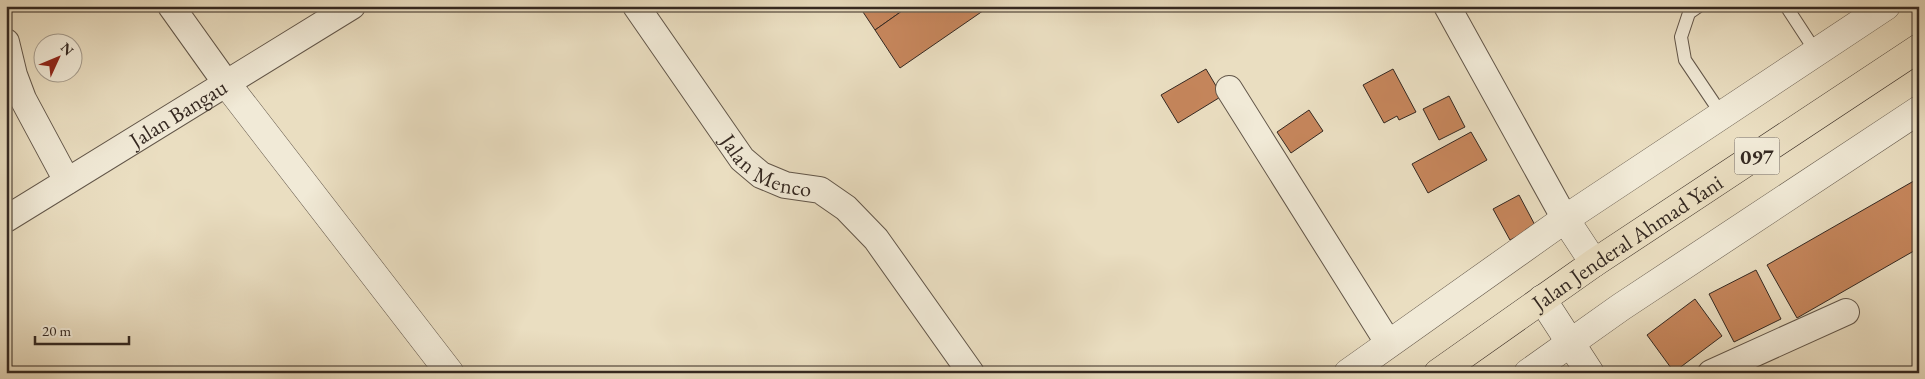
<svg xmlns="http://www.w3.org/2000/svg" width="1925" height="379" font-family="'EB Garamond',serif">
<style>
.building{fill:#c6865c;stroke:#342821}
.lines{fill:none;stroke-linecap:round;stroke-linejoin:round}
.service-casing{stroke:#625649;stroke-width:14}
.minor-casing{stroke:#625649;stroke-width:28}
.tertiary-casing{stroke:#625649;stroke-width:29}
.primary-casing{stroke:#342821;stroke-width:29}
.service{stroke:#f1ead7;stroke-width:12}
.minor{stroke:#f1ead7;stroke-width:26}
.tertiary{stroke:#f1ead7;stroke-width:28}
.primary{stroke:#eadec1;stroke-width:28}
.labels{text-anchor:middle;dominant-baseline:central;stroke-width:4.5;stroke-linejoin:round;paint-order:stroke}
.shield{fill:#f1ead7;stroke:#6d6258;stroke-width:1}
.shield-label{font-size:21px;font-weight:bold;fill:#342821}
.street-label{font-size:22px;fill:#342821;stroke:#f1ead7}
</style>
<rect width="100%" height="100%" fill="#eadec1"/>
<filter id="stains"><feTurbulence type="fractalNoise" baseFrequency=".004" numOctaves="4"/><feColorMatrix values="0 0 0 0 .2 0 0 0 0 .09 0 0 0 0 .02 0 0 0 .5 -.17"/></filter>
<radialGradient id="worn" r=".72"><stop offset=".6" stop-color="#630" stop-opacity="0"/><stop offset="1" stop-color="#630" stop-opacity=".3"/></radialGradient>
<!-- building -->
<g class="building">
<polygon points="859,6 909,6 875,30"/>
<polygon points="909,6 990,6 900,68 875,30"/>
<polygon points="1206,69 1222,96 1178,123 1161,95"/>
<polygon points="1393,69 1416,112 1399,120 1397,116 1384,123 1363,85"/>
<polygon points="1449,96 1465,127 1439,140 1423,109"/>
<polygon points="1309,110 1323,131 1291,153 1277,132"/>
<polygon points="1471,132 1487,160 1428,193 1412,164"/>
<polygon points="1919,178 1919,248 1797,318 1767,265"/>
<polygon points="1519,195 1536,227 1510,240 1493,209"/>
<polygon points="1756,270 1781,319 1734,342 1709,294"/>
<polygon points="1695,299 1722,336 1674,372 1647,335"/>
</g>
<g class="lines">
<!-- service casing -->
<g class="service-casing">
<g id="service">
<polyline points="1699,6 1689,13 1681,37 1685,60 1722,115"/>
<polyline points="1786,6 1816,52"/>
</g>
</g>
<!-- minor casing -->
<g class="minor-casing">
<g id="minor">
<polyline points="171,6 226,83"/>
<path id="s1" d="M636 6 742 159 761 175 785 185 820 190 846 208 876 239 971 373"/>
<polyline points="1447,6 1565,219"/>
<polyline points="6,42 14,75 23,99 67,181"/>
<polyline points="1229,89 1389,344"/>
<path id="s2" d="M6 219 352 6"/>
<polyline points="1711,373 1846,312"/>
</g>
</g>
<!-- tertiary casing -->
<g class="tertiary-casing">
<g id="tertiary">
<polyline points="226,83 450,373"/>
<polyline points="1565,219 1594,263"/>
<polyline points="1542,299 1590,373"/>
<polyline points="1348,373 1565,219 1886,6"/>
<polyline points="1528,373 1621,307 1919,110"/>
</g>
</g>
<!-- primary casing -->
<g class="primary-casing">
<g id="primary">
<path id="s3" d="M1438 373 1594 263 1919 48"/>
</g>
</g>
<!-- service -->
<use href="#service" class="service"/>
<!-- minor -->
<use href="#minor" class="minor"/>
<!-- tertiary -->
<use href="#tertiary" class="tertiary"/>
<!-- primary -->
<use href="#primary" class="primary"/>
</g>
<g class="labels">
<!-- shield labels -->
<rect class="shield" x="1734.5" y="137.5" width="45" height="37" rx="4"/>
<g class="shield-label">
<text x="1757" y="156">097</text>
</g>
<!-- street labels -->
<g class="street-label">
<text stroke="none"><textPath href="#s2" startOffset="202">Jalan Bangau</textPath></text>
<text stroke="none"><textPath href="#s1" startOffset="211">Jalan Menco</textPath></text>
<text stroke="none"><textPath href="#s3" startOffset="230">Jalan Jenderal Ahmad Yani</textPath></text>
</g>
</g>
<!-- margin -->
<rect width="1925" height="379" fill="none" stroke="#eadec1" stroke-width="25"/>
<rect x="8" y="8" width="1910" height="364" fill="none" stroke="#342821" stroke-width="2.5"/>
<rect x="12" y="12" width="1900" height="354" fill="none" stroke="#342821"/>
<!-- north arrow -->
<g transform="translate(58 58) rotate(46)"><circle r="24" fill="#f1ead7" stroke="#a59c8e"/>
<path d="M0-4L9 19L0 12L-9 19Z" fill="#8f2418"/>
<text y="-8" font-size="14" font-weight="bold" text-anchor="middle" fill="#342821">N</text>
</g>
<!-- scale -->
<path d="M35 336v8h94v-8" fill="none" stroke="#342821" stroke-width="2.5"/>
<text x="42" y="336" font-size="15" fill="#342821" stroke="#f1ead7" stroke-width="4" paint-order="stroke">20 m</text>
<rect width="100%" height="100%" filter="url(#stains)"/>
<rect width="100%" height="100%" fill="url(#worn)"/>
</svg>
